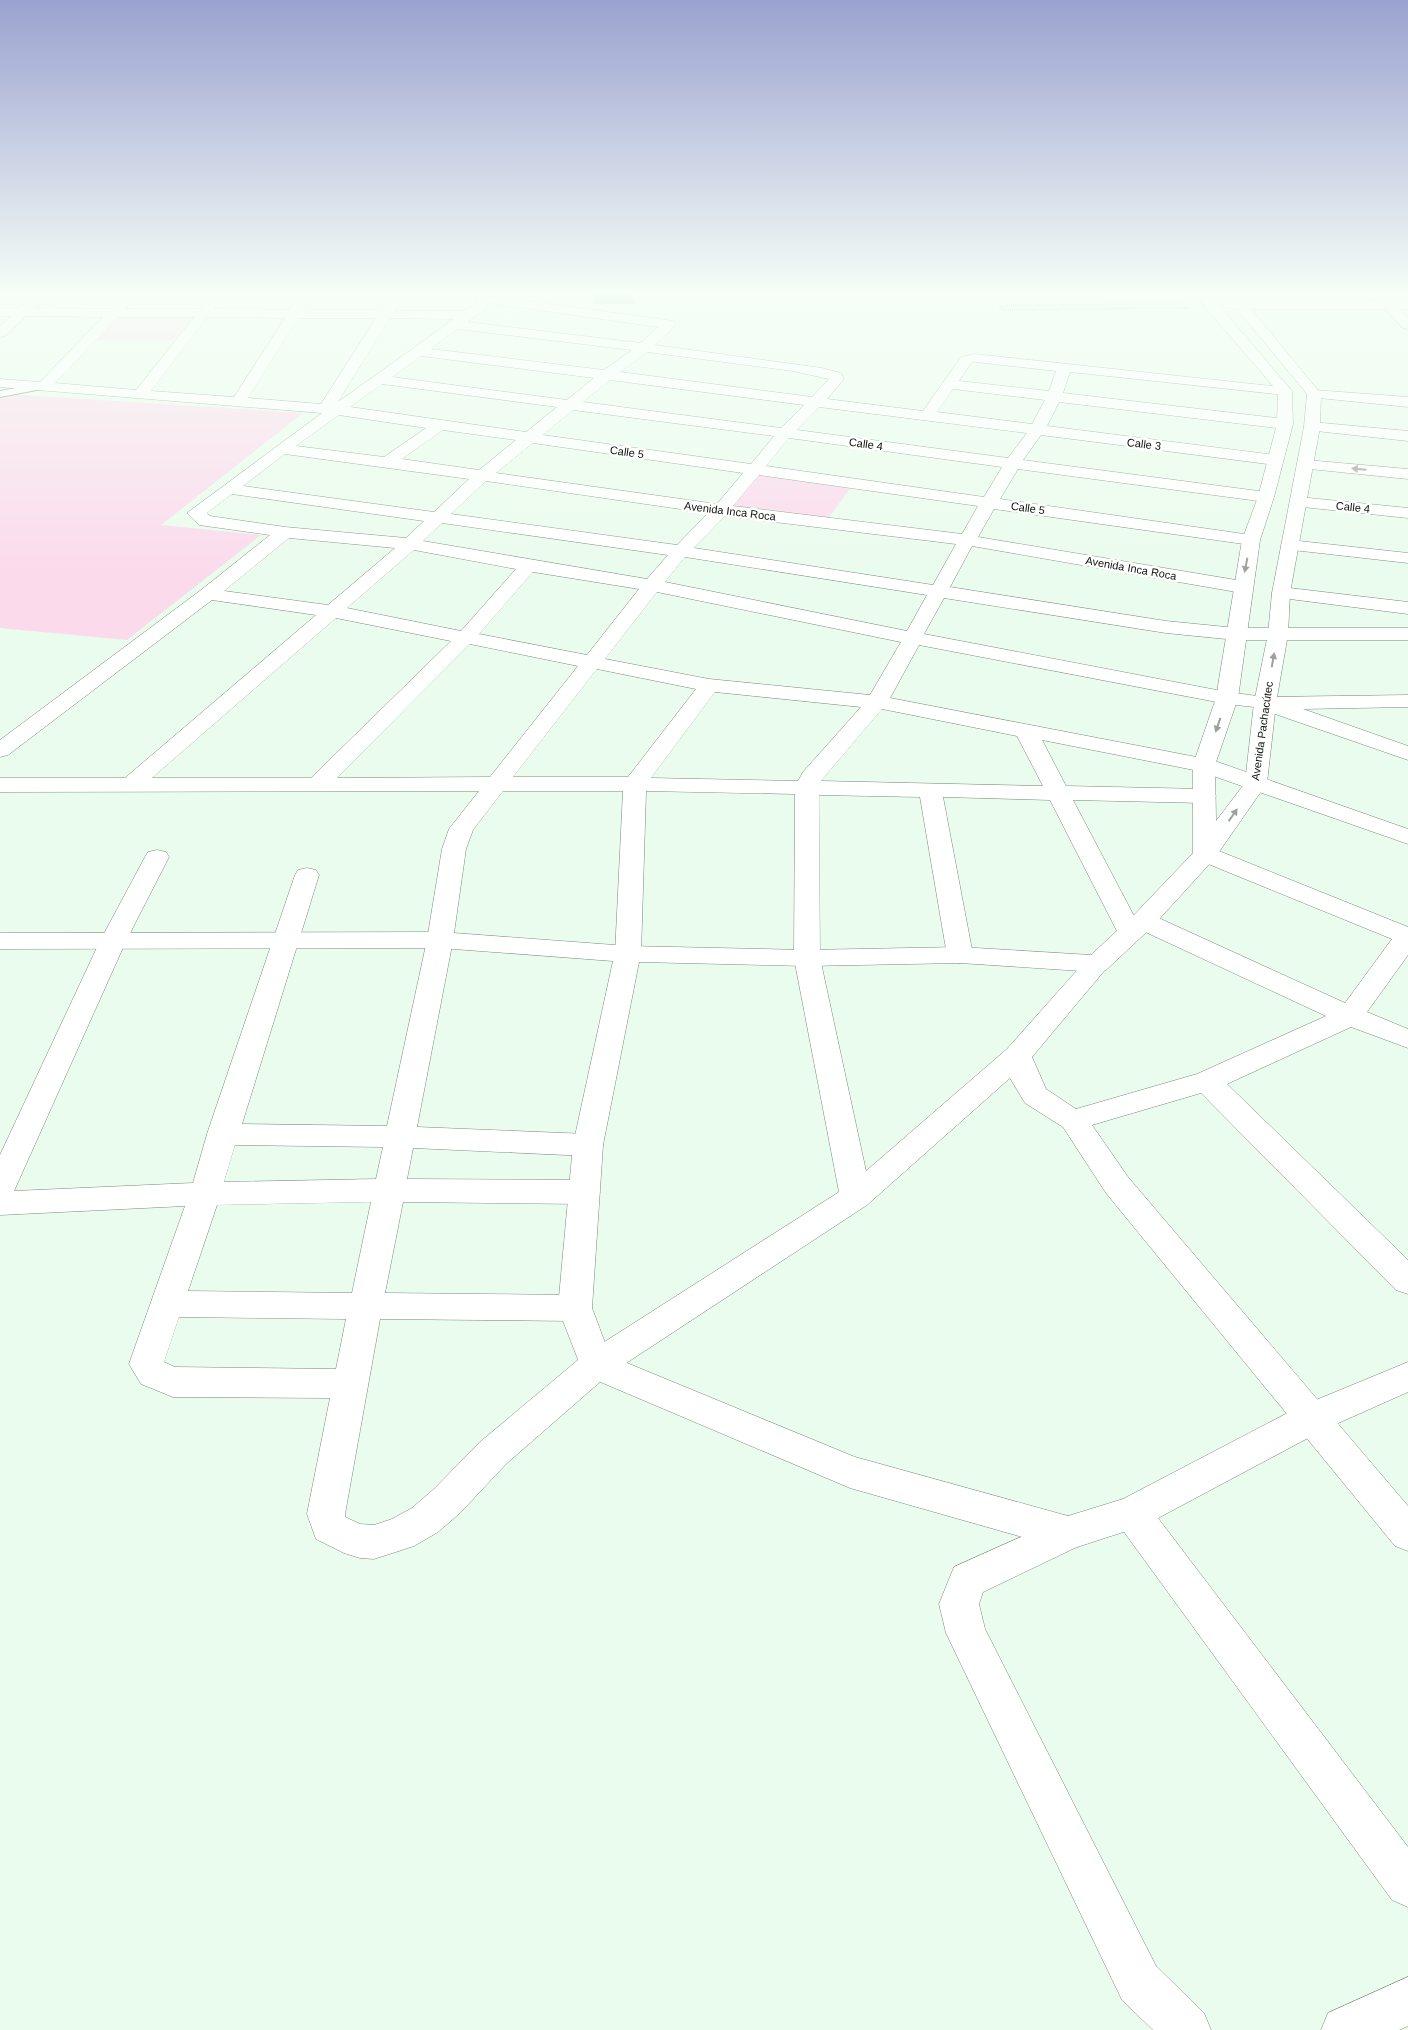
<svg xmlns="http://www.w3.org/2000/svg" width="1408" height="2030" font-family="Helvetica,sans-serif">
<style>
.green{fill:#fbdaec}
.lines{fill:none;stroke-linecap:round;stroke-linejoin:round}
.lane-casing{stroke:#798a7d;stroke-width:2}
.street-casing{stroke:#798a7d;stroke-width:1}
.secondary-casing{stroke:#798a7d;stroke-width:1}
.path{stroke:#869288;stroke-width:2;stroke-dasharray:1 1;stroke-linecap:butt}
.lane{fill:#fff;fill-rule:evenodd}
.street{fill:#fff;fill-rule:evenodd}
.secondary{fill:#fff;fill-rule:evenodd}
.wall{fill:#79ad86}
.building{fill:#8dc99c;stroke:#638d6d}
.oneway{fill:#9da09e}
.labels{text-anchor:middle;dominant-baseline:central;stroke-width:5;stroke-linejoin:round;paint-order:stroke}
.far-street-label{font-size:11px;fill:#0b110c;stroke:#fff}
</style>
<rect width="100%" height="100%" fill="#eafced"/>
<!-- green -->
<g class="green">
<polygon points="117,316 192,316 173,341 96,341"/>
<polygon points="6,394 303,413 161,525 261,535 127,640 0,628 0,395"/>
<polygon points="756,474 851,487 827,520 731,506"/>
</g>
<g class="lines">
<!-- lane casing -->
<g class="lane-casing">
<polygon id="lane" points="44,383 47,384 47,388 0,397 0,391"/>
</g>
<!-- street casing -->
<g class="street-casing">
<g id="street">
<path d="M39 290H53L35 308 111 309 129 290H142L125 309H200L215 290H228L214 309 290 310 302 290H315L303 310H382L394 290H407L395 311H465L475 304 480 290H492L491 296 674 321 676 324 674 327 655 345 822 368 841 373 844 379 827 399 923 411 961 357 975 354 1290 388 1292 391 1285 395 1070 372 1063 393 1285 419 1293 424 1285 429 1059 402 1047 426 1275 455 1283 460 1275 465 1041 435 1023 460 1266 492 1272 493 1274 497 1272 501 1266 502 1018 469 1000 499 1251 535 1257 536 1260 540 1257 544 1251 545 994 509 978 537 1242 581 1249 583 1251 587 1249 591 1242 593 972 546 950 587 1166 621 1236 628H1408V640H1236L1166 633 944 598 924 634 1227 692 1265 697 1408 695V707L1303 709 1408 746V760L1275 714 1273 709 1227 704 919 645 890 698 1212 760 1408 829V844L1199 771 1042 740 1066 786 1204 789 1212 791 1216 796 1212 801 1204 803 1073 800 1134 916 1143 913 1152 915 1345 1003 1392 939 1196 859 1193 854 1196 849 1205 847 1214 849 1408 927V955L1367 1012 1408 1029V1048L1351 1027 1227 1084 1408 1260V1294L1396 1290 1201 1093 1092 1125 1128 1177 1408 1506V1551L1395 1546 1106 1193 1063 1127 1025 1103 1010 1078 867 1205 608 1375 506 1464 460 1513 438 1532 414 1546 374 1559 360 1558 344 1553 316 1539 307 1514 330 1398 173 1397 141 1384 129 1364 185 1206 0 1215V1155L100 941 145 857 148 852 157 850 166 852 169 857 126 941 14 1191 193 1183 207 1134 295 875 298 870 307 868 316 870 319 875 242 1124 387 1126 427 940 442 849 449 829 479 791 0 792V778H125L316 615 212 600 8 755 0 757V740L201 590 270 535 199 525 187 513 322 413 0 387V379L40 382 103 317 26 316 5 336 0 337V326L11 316H0V308H19ZM488 303 658 327 641 343 467 322 486 309ZM118 317H194L136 390 55 383ZM207 317 285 318 234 397 151 391ZM298 318H376L321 404 248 398ZM390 318 454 319 338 402ZM457 329 632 350 604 370 431 349ZM647 352 793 371 829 379 812 397 620 372ZM421 356 594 378 567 400 392 377ZM975 362 1056 371 1049 391 959 381 971 363ZM610 380 804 405 781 428 583 402ZM382 384 557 407 526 432 350 407ZM953 389 1045 400 1032 424 937 412ZM819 407 1027 433 1008 458 797 430ZM573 410 774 436 751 464 543 435ZM339 415 426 428 384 457 296 446ZM443 430 516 440 479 470 402 459ZM789 438 1002 467 984 497 766 466ZM533 443 743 473 717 504 496 473ZM285 454 469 479 434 512 243 486ZM759 475 978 506 962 534 733 506ZM486 481 708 513 677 545 451 514ZM232 494 424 521 406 538 285 527 210 516 207 513ZM725 516 956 544 933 585 694 548ZM442 523 668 555 647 579 423 541ZM289 538 395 548 328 605 224 591ZM414 550 516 569 461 631 347 608ZM685 557 927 595 907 631 665 582ZM533 572 639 589 587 655 479 634ZM657 592 901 642 870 695 709 679 605 659ZM336 618 451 641 311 778H152ZM470 644 578 666 490 777 337 778ZM597 669 696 689 628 777H513ZM715 692 861 707 803 772 798 781 651 778ZM882 709 1017 736 1043 786 821 781ZM503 791H623L615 954 619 960 628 962 637 960 641 954 646 791 795 794 794 958 839 1192 584 1355 480 1442 434 1489 412 1508 392 1519 374 1525 360 1524 345 1517V1514L380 1319 575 1321 587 1317 592 1308 587 1299 575 1295 385 1293 403 1202 584 1204 595 1200 600 1192 595 1184 584 1180 407 1179 413 1148 588 1156 599 1153 603 1145 599 1137 588 1134 417 1127 453 940 466 849 473 830ZM819 795 920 797 947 955 951 961 960 963 969 961 973 955 943 797 1050 800 1121 939 1130 941 1139 939 1143 933 1141 930 1326 1016 1197 1074 1076 1109 1046 1089 1032 1057 1110 964 1106 958 1097 956 1088 958 1007 1049 866 1171 820 958ZM235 1145 383 1147 376 1179 224 1182ZM371 1202 352 1293 188 1291 217 1205ZM179 1317 346 1319 336 1369 175 1367 164 1362Z"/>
<polygon points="1193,290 1206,290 1218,305 1211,309 1206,308"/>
<polygon points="1222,290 1235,290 1248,305 1241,309 1236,308"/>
<polygon points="1366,290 1380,290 1408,318 1408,329 1403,328"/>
<polygon points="1314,390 1408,397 1408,407 1309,397 1307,394"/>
<polygon points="1312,422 1408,431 1408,441 1307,430 1304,427"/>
<polygon points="1306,460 1408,469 1408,479 1300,468 1298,465"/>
<polygon points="1299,497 1408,508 1408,518 1293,506 1290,502 1293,498"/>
<polygon points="1290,540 1408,553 1408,563 1284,549 1281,545 1284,541"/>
<polygon points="1281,587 1408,602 1408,614 1274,597 1272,593 1274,589"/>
<polygon points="1132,1496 1145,1501 1408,1847 1408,1907 1392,1900 1119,1525 1113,1513 1119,1501"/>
<polygon points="1068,1516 1081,1521 1087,1533 1081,1545 983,1592 979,1604 985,1629 1156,1966 1204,2013 1211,2030 1153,2030 1122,2000 946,1633 939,1604 954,1567"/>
<polygon points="1408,1977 1408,2026 1399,2030 1321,2030 1328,2013"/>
</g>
</g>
<!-- secondary casing -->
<g class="secondary-casing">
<polygon id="secondary" points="1211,301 1216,302 1292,391 1293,424 1274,497 1260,540 1238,698 1215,765 1216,821 1245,783 1254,703 1268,634 1272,593 1304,427 1307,394 1237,309 1225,308 1223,305 1230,301 1408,301 1408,309 1251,309 1321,394 1320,427 1290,593 1288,634 1276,703 1267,783 1214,859 1152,927 1106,970 1097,972 960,963 807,966 639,962 603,1145 592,1308 610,1356 855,1457 1068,1516 1123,1499 1299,1407 1408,1362 1408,1392 1325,1429 1145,1525 1068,1550 850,1488 584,1375 558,1308 573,1145 613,961 440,948 0,949 0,933 440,932 628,946 807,950 960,947 1091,955 1134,915 1193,853 1193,765 1216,698 1242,540 1258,497 1277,424 1278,392 1206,308 1204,305"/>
</g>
<!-- path -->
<polyline class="path" points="1186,303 1000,306 1003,310 1189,308"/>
<!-- lane -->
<use href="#lane" class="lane"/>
<!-- street -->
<use href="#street" class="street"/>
<!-- secondary -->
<use href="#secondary" class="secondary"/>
</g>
<!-- wall -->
<polygon class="wall" points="634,290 635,304 593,304 592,291"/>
<!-- building -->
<polygon class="building" points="593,290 634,290 634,291 592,291"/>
<!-- one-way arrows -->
<defs><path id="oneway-solid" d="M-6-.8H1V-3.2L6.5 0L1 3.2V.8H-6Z" transform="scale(1.25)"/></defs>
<g class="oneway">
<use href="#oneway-solid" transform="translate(1359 469) rotate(-175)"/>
<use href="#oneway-solid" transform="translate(1246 565) rotate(101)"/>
<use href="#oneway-solid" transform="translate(1273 660) rotate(-80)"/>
<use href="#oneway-solid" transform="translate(1218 725) rotate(109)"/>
<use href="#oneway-solid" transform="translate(1233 815) rotate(-55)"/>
</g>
<!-- sky -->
<linearGradient id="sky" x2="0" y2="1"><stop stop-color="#9aa2d0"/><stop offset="0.51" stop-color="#f6fef7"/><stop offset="1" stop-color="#f6fef7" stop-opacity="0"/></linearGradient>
<rect width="1408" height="574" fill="url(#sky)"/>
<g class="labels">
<!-- far-street labels -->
<g class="far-street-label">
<text transform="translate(866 444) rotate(8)">Calle 4</text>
<text transform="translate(1144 444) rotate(7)">Calle 3</text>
<text transform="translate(627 452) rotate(8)">Calle 5</text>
<text transform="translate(1353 507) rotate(6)">Calle 4</text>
<text transform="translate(1028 508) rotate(8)">Calle 5</text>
<text transform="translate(730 511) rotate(7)">Avenida Inca Roca</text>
<text transform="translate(1131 568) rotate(10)">Avenida Inca Roca</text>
<text transform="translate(1262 731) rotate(-82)">Avenida Pachacútec</text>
</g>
</g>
</svg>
